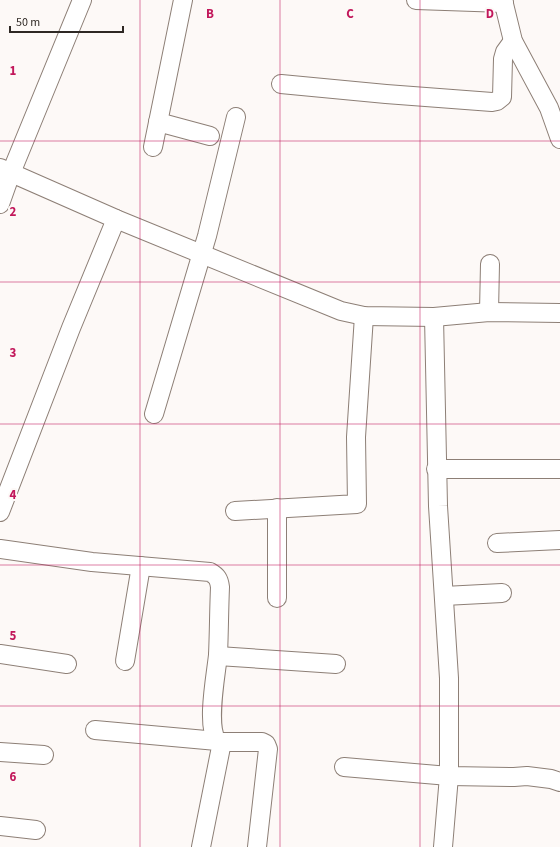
<svg xmlns="http://www.w3.org/2000/svg" width="560" height="847" font-family="'Source Sans 3',sans-serif">
<style>
.lines{fill:none;stroke-linecap:round;stroke-linejoin:round}
.minor-casing{stroke:#8d7f76;stroke-width:20}
.minor{stroke:#fff;stroke-width:18}
.grid{fill:none;stroke:#c2185b;stroke-width:1;stroke-opacity:0.55}
.grid-label{font-size:13px;text-anchor:middle;font-weight:bold;fill:#c2185b;stroke:#fdf9f7;stroke-width:4;stroke-linejoin:round;paint-order:stroke}
</style>
<rect width="100%" height="100%" fill="#fdf9f7"/>
<g class="lines">
<!-- minor casing -->
<g class="minor-casing">
<g id="minor">
<polyline points="416,0 504,3"/>
<polyline points="503,0 513,41 549,108 560,139"/>
<polyline points="281,84 386,94 492,102 497,101 502,97 503,59 505,52 513,41"/>
<polyline points="158,122 210,136"/>
<polyline points="153,147 183,0"/>
<polyline points="0,168 116,219 341,311 364,316 434,317 489,312 560,313"/>
<polyline points="0,204 11,173 82,0"/>
<polyline points="489,312 490,264"/>
<polyline points="434,317 438,506 449,678 449,776 443,847"/>
<polyline points="154,414 207,236 236,117"/>
<polyline points="436,469 560,469"/>
<polyline points="277,508 277,598"/>
<polyline points="235,511 357,504 356,437 364,316"/>
<polyline points="0,512 71,328 116,219"/>
<polyline points="497,543 560,540"/>
<path d="M0 549 92 562 210 572C217 576 219 579 220 587 219 610 219 633 218 655 216 675 206 725 217 741L222 742H262L266 744 268 749 257 847"/>
<polyline points="444,596 502,593"/>
<polyline points="0,654 67,664"/>
<polyline points="218,656 336,664"/>
<polyline points="125,661 141,566"/>
<polyline points="95,730 217,741"/>
<polyline points="0,752 44,755"/>
<polyline points="344,767 449,776 514,777 527,776 551,779 560,782"/>
<polyline points="0,826 36,830"/>
<polyline points="201,847 222,742"/>
</g>
</g>
<!-- minor -->
<use href="#minor" class="minor"/>
</g>
<!-- grid -->
<path class="grid" d="M140 0V847M280 0V847M420 0V847M0 141H560M0 282H560M0 424H560M0 565H560M0 706H560"/>
<g class="grid-label">
<text x="210" y="18">B</text>
<text x="350" y="18">C</text>
<text x="490" y="18">D</text>
<text x="13" y="75">1</text>
<text x="13" y="216">2</text>
<text x="13" y="357">3</text>
<text x="13" y="499">4</text>
<text x="13" y="640">5</text>
<text x="13" y="781">6</text>
</g>
<!-- scale -->
<path d="M10 26v6h113v-6" fill="none" stroke="#2e2824" stroke-width="2"/>
<text x="16" y="26" font-size="12" fill="#2e2824" stroke="#fdf9f7" stroke-width="3" paint-order="stroke">50 m</text>
</svg>
